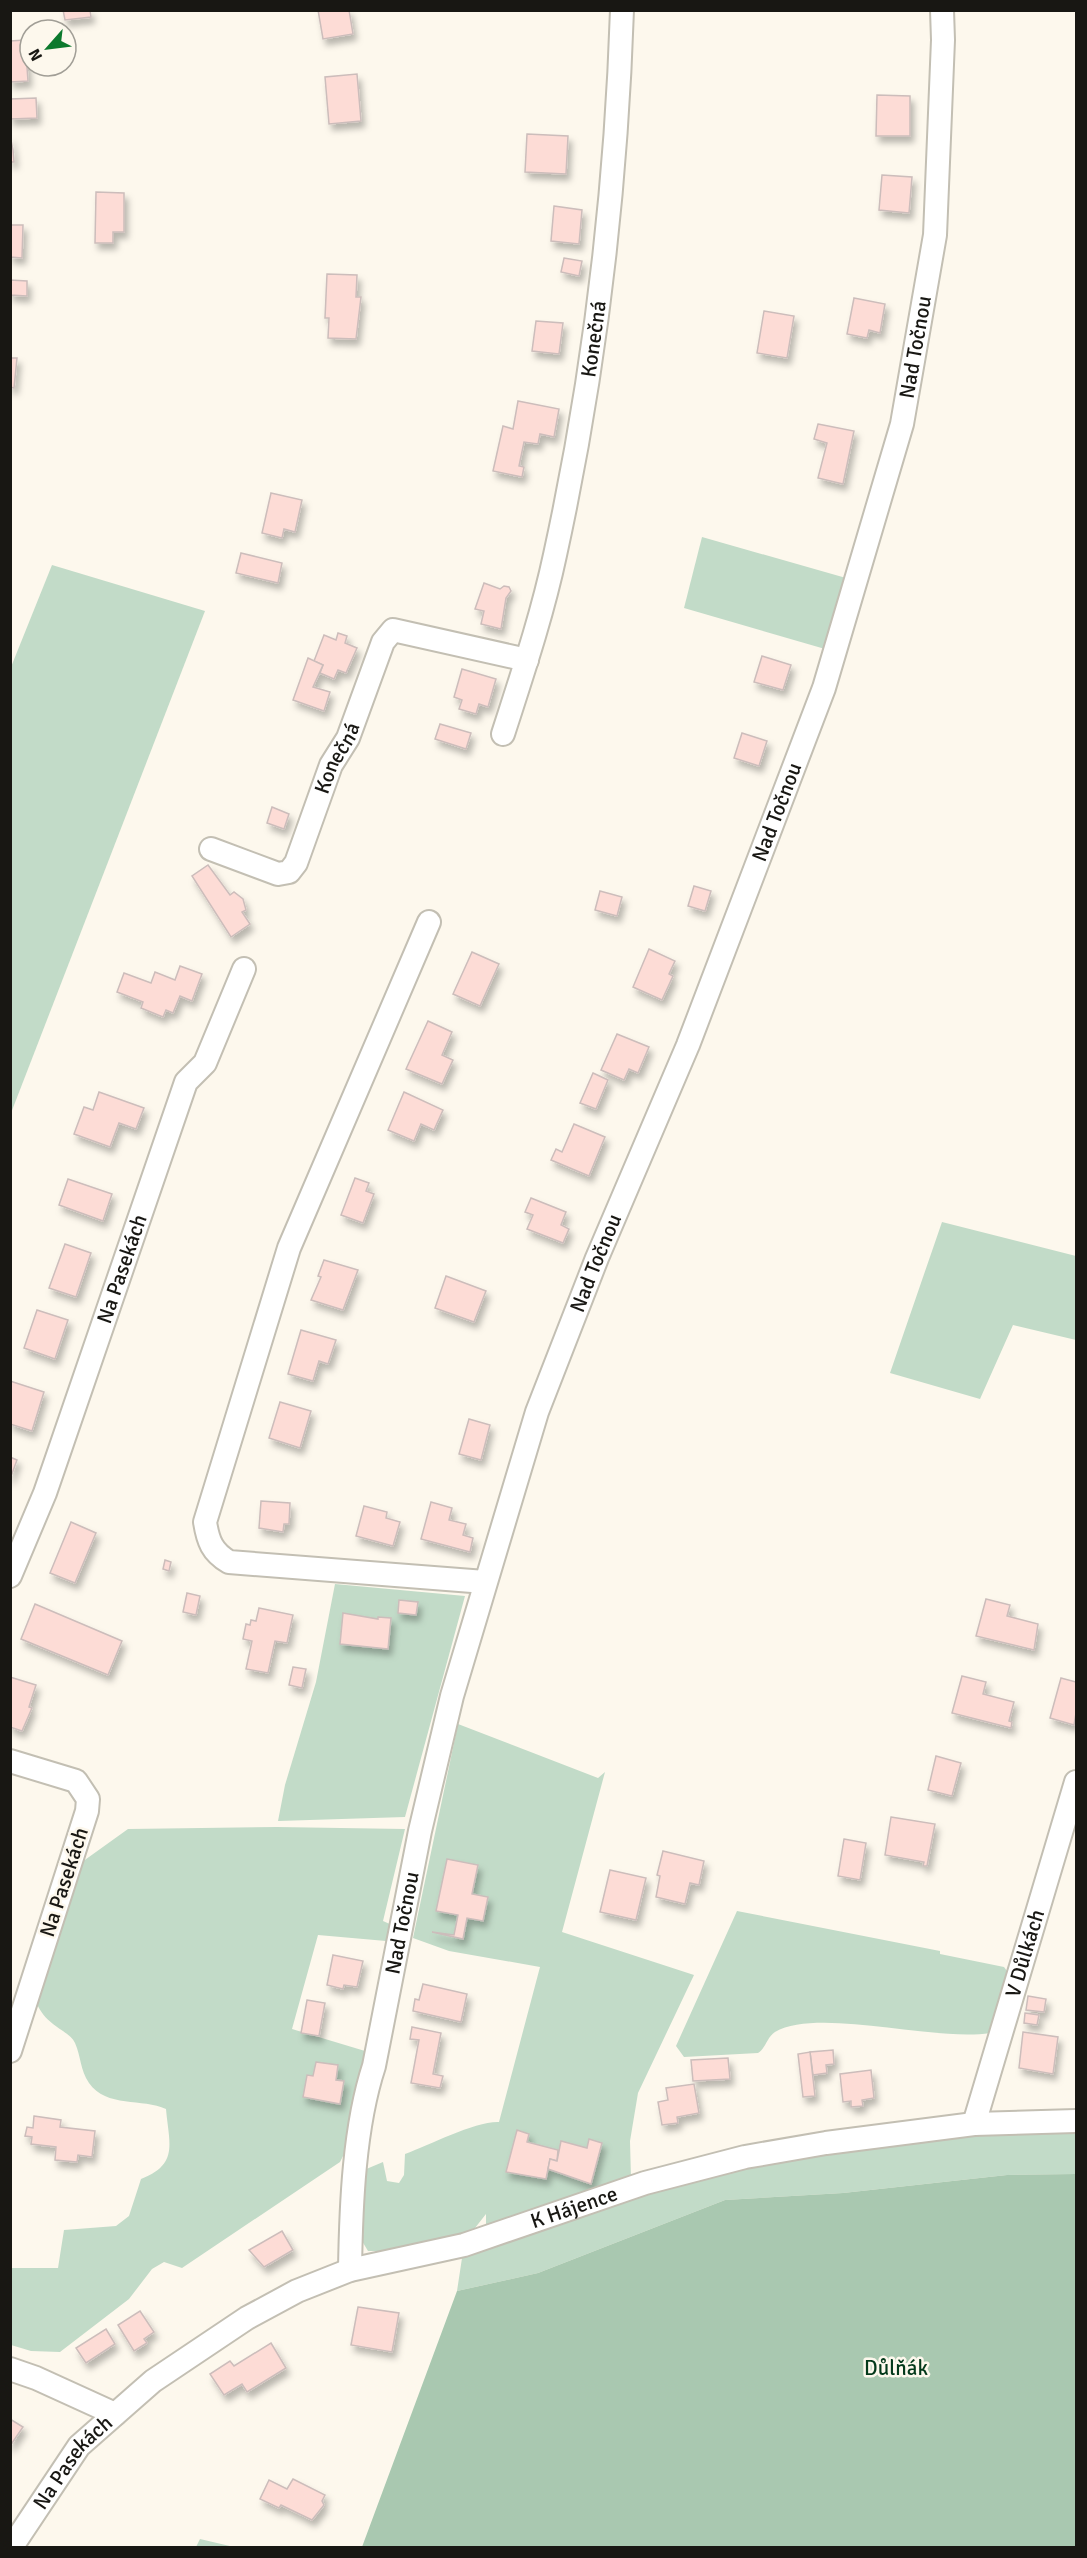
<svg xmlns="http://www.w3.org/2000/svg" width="1087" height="2558" font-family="Signika,sans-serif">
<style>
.green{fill:#c2dbc8}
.forest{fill:#a9c8b0}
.building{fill:#fddcd6;stroke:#ccbdbb;stroke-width:1.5;filter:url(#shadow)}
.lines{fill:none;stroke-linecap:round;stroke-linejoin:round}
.street-casing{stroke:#c3bfb3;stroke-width:26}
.street{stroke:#fff;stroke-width:22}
.labels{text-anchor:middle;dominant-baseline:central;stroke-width:5;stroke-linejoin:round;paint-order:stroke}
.street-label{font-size:21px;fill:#181713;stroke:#fdf8ed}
.park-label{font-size:21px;fill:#03391a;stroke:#fdf8ed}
</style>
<defs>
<filter id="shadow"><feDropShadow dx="3.5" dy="6" stdDeviation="3" flood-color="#0004"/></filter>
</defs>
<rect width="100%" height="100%" fill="#fdf8ed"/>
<!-- green -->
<g class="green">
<polygon points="702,537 846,578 825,649 684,608"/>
<polygon points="52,565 205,611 11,1113 11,667"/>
<polygon points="942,1222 1076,1256 1076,1340 1013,1325 980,1399 890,1373"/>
<polygon points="335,1584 465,1596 405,1817 278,1821 285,1785 316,1682"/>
<path d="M458 1724 598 1778 605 1772 562 1932 694 1975 638 2093 630 2141 631 2179 486 2226V2214L475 2228 462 2233 381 2251H368L359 2236 364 2170 383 2162 387 2181 399 2183 404 2175 405 2154C430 2145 475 2121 499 2122L540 1967 449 1951 413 1938Z"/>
<path d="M277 1827 405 1829 383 1921 392 1925 386 1941 318 1935 292 2029 365 2051 347 2148 340 2162 182 2268 164 2262 152 2269 129 2299 60 2352 31 2351 11 2345 10 2268H58L64 2230 116 2226 129 2216 141 2179C179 2164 169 2144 166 2109 143 2098 106 2108 89 2083 80 2070 81 2056 75 2043 69 2030 47 2027 37 2004L82 1862 128 1829Z"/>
<path d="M737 1911 940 1951V1954L1004 1967 1007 1971 990 2033C934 2042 819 2007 775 2032 767 2037 766 2048 758 2053L684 2057 676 2046Z"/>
<polygon points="1076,2121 1076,2174 1007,2175 843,2193 725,2200 538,2273 457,2291 464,2245 745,2157"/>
<polygon points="200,2539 234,2547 196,2547"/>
</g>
<!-- forest -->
<polygon class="forest" points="1076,2174 1076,2547 362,2547 457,2291 538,2273 725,2200 843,2193 1007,2175"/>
<!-- building -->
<g class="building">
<polygon points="63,10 90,10 91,17 65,20"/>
<polygon points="318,10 349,10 353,34 323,39"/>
<polygon points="25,40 28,81 10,82 10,41"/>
<polygon points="357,74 361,121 329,124 325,77"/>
<polygon points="877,95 910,96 910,136 876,136"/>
<polygon points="36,98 37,118 10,119 10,99"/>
<polygon points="527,134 568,136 566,174 525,172"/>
<polygon points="10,135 13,150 14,162 10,162"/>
<polygon points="882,175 912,177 909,213 879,210"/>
<polygon points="96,192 124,193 124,232 113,232 113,243 95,243"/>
<polygon points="554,206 582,210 579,244 551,241"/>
<polygon points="10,225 23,225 22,258 10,257"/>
<polygon points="564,258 582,261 579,276 561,272"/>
<polygon points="327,274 357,275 356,297 361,297 356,339 328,338 329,318 325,318"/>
<polygon points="10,280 27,281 27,296 10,295"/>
<polygon points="854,298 885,304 880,333 869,330 867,338 847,334"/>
<polygon points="764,311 794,316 787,358 757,353"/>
<polygon points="536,321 563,323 559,354 532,351"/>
<polygon points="10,358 17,358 14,388 10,387"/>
<polygon points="518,401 559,409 554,437 540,434 538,444 524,442 519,466 524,467 522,477 493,471 503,426 513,429"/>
<polygon points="818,424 854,431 843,484 818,478 827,443 814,439"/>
<polygon points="271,493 302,500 295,532 284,529 282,538 262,533"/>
<polygon points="241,553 282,563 278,583 236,573"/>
<polygon points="484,583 500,589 504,586 509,587 511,591 506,598 501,629 481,624 484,611 475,609"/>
<polygon points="338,633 347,636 345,643 357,648 346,673 338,670 334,679 320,673 323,665 314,661 324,635 336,640"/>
<polygon points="762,656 791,665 783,690 754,682"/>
<polygon points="308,658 323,665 313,687 330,692 324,711 293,700"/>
<polygon points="462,669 496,679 488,707 479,704 476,714 459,709 462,700 454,697"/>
<polygon points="440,724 471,733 466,749 435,739"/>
<polygon points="742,733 767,741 759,766 734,758"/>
<polygon points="272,807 289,814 284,829 267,823"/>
<polygon points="208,865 230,895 234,892 243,899 246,910 242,912 250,924 231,937 192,876"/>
<polygon points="694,886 711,891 705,911 688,906"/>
<polygon points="600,891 622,897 617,916 595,910"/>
<polygon points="649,949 675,961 669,974 673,976 662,1000 633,987"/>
<polygon points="472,952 499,964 480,1006 453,994"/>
<polygon points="180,966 202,974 192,1001 180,996 173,1013 166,1010 163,1017 141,1008 143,1002 117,992 124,973 151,983 155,972 175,980"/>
<polygon points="428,1021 452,1032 442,1055 453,1060 442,1084 406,1069"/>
<polygon points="617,1034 649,1047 638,1073 629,1069 624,1080 601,1070"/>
<polygon points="593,1073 608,1080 596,1109 580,1103"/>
<polygon points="99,1092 144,1108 136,1129 119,1123 110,1147 74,1134 84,1107 93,1110"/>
<polygon points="404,1092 443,1110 434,1130 421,1124 414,1141 388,1130"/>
<polygon points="574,1124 605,1137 589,1176 551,1160 556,1149 562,1152"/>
<polygon points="355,1178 369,1183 366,1191 374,1194 363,1223 341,1215"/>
<polygon points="68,1179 112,1194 103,1221 59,1205"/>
<polygon points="531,1198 566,1212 561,1225 569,1229 563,1243 527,1229 533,1215 525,1212"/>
<polygon points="65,1244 91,1253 76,1297 49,1288"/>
<polygon points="324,1260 358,1270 343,1310 311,1300 321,1277 318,1276"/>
<polygon points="446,1276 486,1291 474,1322 435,1308"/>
<polygon points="37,1310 68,1320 55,1359 24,1348"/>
<polygon points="301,1330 336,1340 328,1364 319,1361 313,1381 288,1374"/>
<polygon points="10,1381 44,1392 32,1431 10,1424"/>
<polygon points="280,1402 311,1411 300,1448 269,1438"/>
<polygon points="469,1419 490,1425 481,1460 459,1454"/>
<polygon points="10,1457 17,1460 10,1479"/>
<polygon points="261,1501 290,1503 289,1524 284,1524 283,1532 259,1528"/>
<polygon points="431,1502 452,1508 449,1520 466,1524 463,1535 473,1538 470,1552 421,1539"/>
<polygon points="364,1506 387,1512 386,1518 400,1522 393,1546 356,1536"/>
<polygon points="71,1522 96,1533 75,1583 50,1573"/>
<polygon points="165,1560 171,1562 169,1571 163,1569"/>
<polygon points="187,1593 200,1596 196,1615 183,1612"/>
<polygon points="986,1599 1010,1605 1007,1616 1038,1624 1034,1650 976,1636"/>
<polygon points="399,1600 418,1602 416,1615 398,1613"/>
<polygon points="35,1604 122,1641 108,1675 21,1639"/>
<polygon points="259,1608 293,1615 287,1643 275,1641 268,1673 246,1669 252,1641 243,1639 246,1624 250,1625 251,1620 256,1621"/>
<polygon points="343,1613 378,1619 378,1617 391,1618 388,1649 340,1644"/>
<polygon points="293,1667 306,1669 302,1688 289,1685"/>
<polygon points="962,1676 986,1682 983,1694 1014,1702 1009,1721 1012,1722 1011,1728 952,1713"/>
<polygon points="10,1677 36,1685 29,1707 32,1708 22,1731 10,1727"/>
<polygon points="1061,1678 1076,1682 1076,1713 1074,1725 1050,1718"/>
<polygon points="936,1756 961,1763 952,1796 928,1790"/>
<polygon points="891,1817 935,1824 927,1866 923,1866 924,1862 885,1855"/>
<polygon points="844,1839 866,1843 860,1880 838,1876"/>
<polygon points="663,1851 704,1861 699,1885 690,1883 685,1904 656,1897 660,1876 657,1875"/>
<polygon points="447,1859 478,1865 472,1894 488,1897 483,1921 467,1918 463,1939 432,1932 454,1935 458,1915 436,1911"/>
<polygon points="610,1870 646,1878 636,1920 600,1912"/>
<polygon points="333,1955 363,1961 357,1987 344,1985 343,1989 327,1985"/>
<polygon points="423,1984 467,1994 461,2022 413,2011 415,1999 419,2000"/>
<polygon points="1028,1996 1046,1999 1044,2012 1026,2010"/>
<polygon points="307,2000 325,2003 319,2036 301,2033"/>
<polygon points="1025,2013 1039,2015 1037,2025 1024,2023"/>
<polygon points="412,2027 441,2033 433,2074 443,2076 440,2088 411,2083 419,2040 410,2039"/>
<polygon points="1023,2032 1058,2037 1053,2074 1019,2068"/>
<polygon points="833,2050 834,2064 826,2065 827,2073 813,2075 810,2052"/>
<polygon points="810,2052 815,2096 803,2097 798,2054"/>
<polygon points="728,2058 730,2079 693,2081 691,2060"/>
<polygon points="316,2062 338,2065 336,2080 344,2081 340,2104 303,2097 307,2075 313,2076"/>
<polygon points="871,2070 874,2098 862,2100 863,2106 851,2107 851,2101 843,2102 840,2074"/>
<polygon points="694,2084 699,2113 677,2117 678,2123 662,2125 658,2102 668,2100 666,2088"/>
<polygon points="34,2116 61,2120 60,2127 95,2131 92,2157 78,2155 77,2162 55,2160 56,2147 31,2144 32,2137 25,2136 27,2127 33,2128"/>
<polygon points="517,2130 529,2134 527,2142 558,2150 557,2161 550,2159 546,2179 506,2172"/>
<polygon points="589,2139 602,2143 591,2184 548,2169 550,2159 557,2161 561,2141 587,2148"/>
<polygon points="282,2231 293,2250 264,2267 249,2250"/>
<polygon points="358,2307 399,2313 392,2352 351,2345"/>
<polygon points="140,2311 154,2332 144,2339 147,2343 134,2351 118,2325"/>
<polygon points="106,2329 115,2344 86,2363 76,2348"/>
<polygon points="271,2343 286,2368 247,2392 242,2384 224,2395 210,2374 230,2361 234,2366"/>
<polygon points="10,2419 23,2427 10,2446"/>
<polygon points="293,2479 325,2495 322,2501 324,2505 312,2520 281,2505 279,2508 260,2499 269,2480 287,2489"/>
</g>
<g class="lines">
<!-- street casing -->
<g class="street-casing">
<g id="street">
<path id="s1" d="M503 734C522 675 542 616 555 555 594 377 616 193 622 10"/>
<path id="s2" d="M211 849 278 874 289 872 296 863 331 765 348 738 383 642 393 630 527 660"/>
<path d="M429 922 289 1248 205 1522C208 1541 212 1552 229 1562L485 1582"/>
<path id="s3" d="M10 1576 45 1493 186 1082 205 1063 244 969"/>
<polyline points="10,1761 76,1781 88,1799 87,1811 10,2051"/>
<path id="s4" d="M974 2124 1076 1782"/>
<path id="s5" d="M350 2270C351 2205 354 2127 374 2066L420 1831 452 1696 537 1412 597 1258 688 1045 824 688 902 424 935 235 943 40 942 10"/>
<polyline points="10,2369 36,2378 115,2414"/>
<path id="s6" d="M11 2548 79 2446 153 2381 247 2318 297 2291 350 2270 464 2245 645 2183 745 2157 826 2143 974 2124 1076 2121"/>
</g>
</g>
<!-- street -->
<use href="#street" class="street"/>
</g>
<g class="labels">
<!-- street labels -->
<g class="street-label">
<text stroke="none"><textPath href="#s1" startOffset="406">Konečná</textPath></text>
<text stroke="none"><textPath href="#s5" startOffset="2013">Nad Točnou</textPath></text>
<text stroke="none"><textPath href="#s2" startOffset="207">Konečná</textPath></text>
<text stroke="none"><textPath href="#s5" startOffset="1527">Nad Točnou</textPath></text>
<text stroke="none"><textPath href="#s5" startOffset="1041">Nad Točnou</textPath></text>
<text stroke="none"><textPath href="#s3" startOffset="327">Na Pasekách</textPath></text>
<text transform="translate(64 1882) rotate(-72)">Na Pasekách</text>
<text stroke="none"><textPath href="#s5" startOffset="352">Nad Točnou</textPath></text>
<text stroke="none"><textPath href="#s4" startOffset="178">V Důlkách</textPath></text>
<text stroke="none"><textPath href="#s6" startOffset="681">K Hájence</textPath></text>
<text stroke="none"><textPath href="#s6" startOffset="106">Na Pasekách</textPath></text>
</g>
<!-- park labels -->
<g class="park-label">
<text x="896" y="2368">Důlňák</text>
</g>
</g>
<!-- border -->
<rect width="1087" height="2558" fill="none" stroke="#181713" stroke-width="24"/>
<!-- north arrow -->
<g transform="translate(48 48) rotate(242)"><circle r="28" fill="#fdf8ed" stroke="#a19e96" stroke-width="1.5"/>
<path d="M0-4.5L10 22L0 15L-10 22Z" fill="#0c792d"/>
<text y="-9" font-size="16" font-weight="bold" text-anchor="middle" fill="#181713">N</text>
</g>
</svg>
